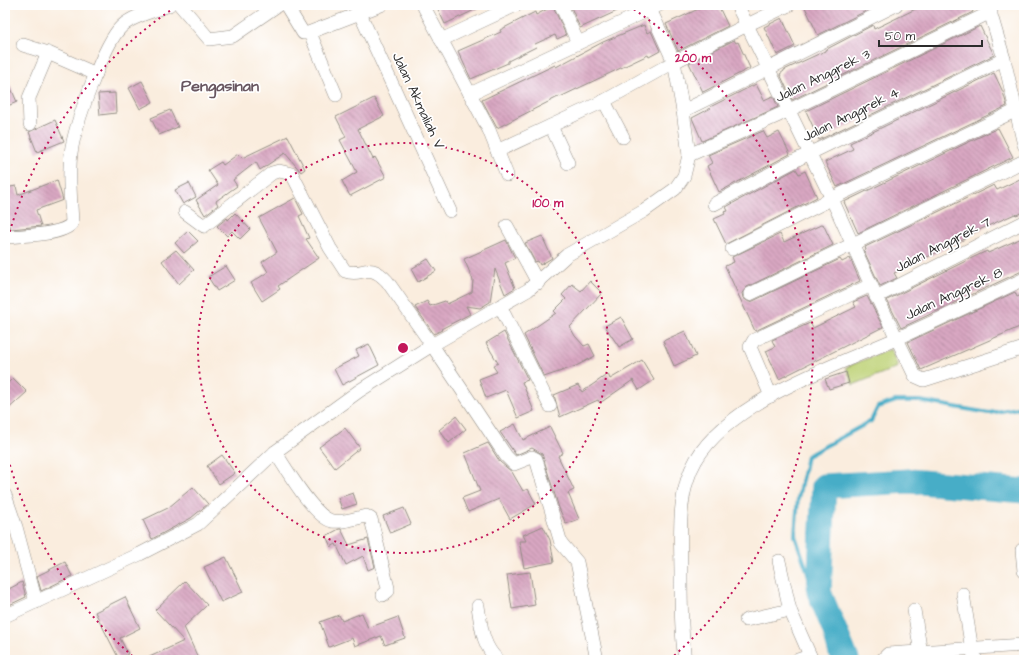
<svg xmlns="http://www.w3.org/2000/svg" width="1029" height="665" font-family="'Architects Daughter',sans-serif">
<style>
.green{fill:#bdd174;stroke:#747e50}
.lines{fill:none;stroke-linecap:round;stroke-linejoin:round}
.stream{stroke:#47adc7;stroke-width:4}
.river{stroke:#47adc7;stroke-width:25}
.building{fill:url(#building-back-hatch)}
.minor-casing{stroke:#928c84;stroke-width:14}
.minor{stroke:#fff;stroke-width:13}
.ring{fill:none;stroke:#c2185b;stroke-width:2;stroke-dasharray:2 4}
.labels{text-anchor:middle;dominant-baseline:central;stroke-width:3.5;stroke-linejoin:round;paint-order:stroke}
.street-label{font-size:14px;fill:#2b2b2b;stroke:#fff}
.quarter-label{font-size:16px;font-weight:bold;fill:#685660;stroke:#fff}
.centre{fill:#c2185b;stroke:#fff;stroke-width:2}
.ring-label{font-size:12px;text-anchor:middle;font-weight:bold;fill:#c2185b;stroke:#fff;stroke-width:3.5;stroke-linejoin:round;paint-order:stroke}
</style>
<defs>
<pattern id="building-back-hatch" width="6" height="6" patternUnits="userSpaceOnUse"><rect width="6" height="6" fill="#d9a7c2"/><path d="M-1 5l2 2M0 0l6 6M5-1l2 2" fill="none" stroke="#b0889e"/></pattern>
</defs>
<rect width="100%" height="100%" fill="#fff"/>
<filter id="ink" filterUnits="userSpaceOnUse"><feTurbulence type="fractalNoise" baseFrequency=".025" numOctaves="2"/><feDisplacementMap in="SourceGraphic" scale="8" xChannelSelector="R" yChannelSelector="G"/><feConvolveMatrix kernelMatrix="1 2 1 2 8 2 1 2 1" color-interpolation-filters="sRGB"/></filter>
<filter id="wash" filterUnits="userSpaceOnUse"><feTurbulence type="fractalNoise" baseFrequency=".012" numOctaves="4" result="noise"/><feDisplacementMap in="SourceGraphic" scale="16" xChannelSelector="R" yChannelSelector="G"/><feGaussianBlur stdDeviation="0.9" result="paint"/><feColorMatrix in="noise" values="0 0 0 0 0 0 0 0 0 0 0 0 0 0 0 0 0 1.4 0 .05"/><feComposite in="paint" operator="in"/></filter>
<g filter="url(#wash)">
<rect width="100%" height="100%" fill="#faedde"/>
<!-- green -->
<polygon class="green" points="891,349 898,367 853,385 846,367"/>
<g class="lines">
<!-- stream -->
<polyline class="stream" points="832,660 808,573 795,536 798,498 807,456 871,421 878,407 896,401 920,401 989,413 1024,407"/>
<!-- river -->
<polyline class="river" points="847,660 819,592 824,486 909,481 1024,491"/>
</g>
<g id="blocks">
<!-- building -->
<g class="building">
<polygon points="436,5 485,5 445,24"/>
<polygon points="570,5 630,5 580,28"/>
<polygon points="707,5 718,5 728,26 678,51 666,24"/>
<polygon points="804,5 863,5 866,11 818,35"/>
<polygon points="924,5 970,5 973,12 792,100 780,74 784,71 784,70 825,51 825,50 873,25 874,29"/>
<polygon points="553,6 566,35 557,39 555,35 535,44 536,47 508,61 508,63 471,79 458,51 501,32 500,30 535,12 536,15"/>
<polygon points="782,18 795,46 777,55 764,27"/>
<polygon points="644,25 647,33 651,31 660,51 649,57 648,55 560,97 560,96 497,128 482,100 555,65 556,67 603,42"/>
<polygon points="980,26 994,55 819,140 806,111"/>
<polygon points="734,40 736,43 738,42 750,68 703,92 689,63"/>
<polygon points="994,73 1003,92 1007,106 837,187 825,162 853,149 850,143"/>
<polygon points="5,74 17,102 5,107"/>
<polygon points="142,81 153,102 140,109 129,88"/>
<polygon points="756,84 764,100 773,96 778,107 702,141 692,118 711,108 710,107"/>
<polygon points="115,93 116,113 100,115 98,94"/>
<polygon points="374,98 384,116 358,129 373,159 375,157 386,177 350,196 342,181 357,172 340,140 346,137 336,117"/>
<polygon points="170,110 178,127 159,135 151,118"/>
<polygon points="55,120 64,141 37,152 29,132"/>
<polygon points="998,128 1013,157 858,233 844,202"/>
<polygon points="763,131 767,138 779,132 790,154 719,192 707,166 712,163 708,155"/>
<polygon points="288,136 305,169 301,172 285,153 260,170 256,162 233,180 237,186 216,201 218,205 205,215 196,200 218,185 208,170 221,162 223,165 238,154 242,158"/>
<polygon points="796,169 799,174 805,171 817,197 726,244 714,219 725,214 724,212 728,211 726,207"/>
<polygon points="1024,177 1024,212 1016,215 1015,214 990,225 964,237 965,239 894,273 897,278 880,286 864,251 866,250 865,247 994,185 997,190"/>
<polygon points="57,180 63,200 36,210 41,226 11,229 5,210 5,188 16,186 18,195"/>
<polygon points="189,183 196,197 183,204 175,190"/>
<polygon points="295,198 303,214 299,216 309,238 306,239 319,258 278,286 280,289 262,301 251,283 268,272 262,262 277,252 259,218"/>
<polygon points="235,213 250,229 240,239 232,231 227,236 217,226 227,218 228,220"/>
<polygon points="823,224 833,245 747,287 742,293 743,298 749,302 753,301 840,259 842,262 850,258 860,281 755,331 725,266 734,262 732,257 780,234 784,242"/>
<polygon points="188,231 198,241 184,253 175,243"/>
<polygon points="542,236 552,258 540,265 538,261 535,262 525,243"/>
<polygon points="1024,237 1024,270 901,328 887,300 974,257 987,251 988,253"/>
<polygon points="506,240 515,258 505,263 515,288 505,294 495,269 490,302 480,308 466,306 470,314 441,329 442,330 434,334 415,307 427,301 430,306 445,301 447,304 472,292 473,280 464,259"/>
<polygon points="176,250 194,270 179,284 162,261"/>
<polygon points="428,259 436,271 418,282 411,269"/>
<polygon points="226,266 235,280 217,291 208,277"/>
<polygon points="590,281 602,293 570,327 575,336 584,346 589,344 595,356 576,366 544,377 524,335 556,313 554,311 566,299 562,295 572,284 581,291"/>
<polygon points="1015,292 1017,297 1024,294 1024,325 921,370 908,342"/>
<polygon points="867,296 883,327 779,379 766,351 775,347 772,340 810,323 813,328 856,307 853,302"/>
<polygon points="621,317 633,339 619,347 605,326"/>
<polygon points="685,331 696,356 674,366 663,341"/>
<polygon points="504,332 528,380 522,382 534,411 518,418 506,390 486,398 479,379 497,372 493,366 498,363 486,343"/>
<polygon points="369,344 379,365 342,385 334,369 359,356 356,350"/>
<polygon points="642,360 654,380 639,390 633,380 600,403 598,400 560,417 554,395 578,385 582,392 608,374 610,379"/>
<polygon points="846,372 849,383 829,389 825,379"/>
<polygon points="13,378 27,392 5,412 5,386"/>
<polygon points="456,416 466,429 449,443 439,430"/>
<polygon points="515,424 523,440 550,427 563,453 558,456 574,490 568,493 579,519 566,524 559,508 542,454 532,448 516,455 500,432"/>
<polygon points="345,428 360,448 335,468 319,447"/>
<polygon points="488,443 500,462 512,472 523,491 528,489 536,504 510,519 499,499 468,512 462,498 480,491 465,453"/>
<polygon points="222,455 235,473 219,484 207,466"/>
<polygon points="193,487 208,504 191,518 152,539 143,520 168,508"/>
<polygon points="353,493 357,504 342,509 338,498"/>
<polygon points="404,508 411,524 390,533 383,516"/>
<polygon points="543,526 550,540 554,562 524,568 519,541 526,541 523,535"/>
<polygon points="339,529 341,529 349,545 368,539 375,567 368,570 363,556 346,565 336,544 331,547 326,536"/>
<polygon points="226,557 243,592 221,602 204,567"/>
<polygon points="65,562 72,576 41,591 37,576"/>
<polygon points="530,572 535,605 512,609 507,575"/>
<polygon points="185,581 207,605 184,627 199,660 143,660 184,641 155,610"/>
<polygon points="22,582 26,597 5,607 5,591"/>
<polygon points="125,597 140,628 120,638 128,654 119,659 95,612"/>
<polygon points="362,613 368,628 398,617 405,638 385,645 381,636 355,646 352,638 329,647 320,622 339,615 342,621"/>
</g>
</g>
</g>
<g filter="url(#ink)">
<use href="#blocks" fill-opacity="0" stroke="#928c84" stroke-width="1"/>
<g class="lines">
<!-- minor casing -->
<g class="minor-casing">
<g id="minor">
<polyline points="180,5 209,39 233,36 278,5"/>
<polyline points="286,5 303,33 308,33 381,5"/>
<polyline points="356,5 450,211"/>
<polyline points="423,5 489,130 507,175"/>
<polyline points="561,5 578,43"/>
<polyline points="737,5 747,25 789,5"/>
<polyline points="988,5 1004,59 1024,145"/>
<polyline points="310,33 336,95"/>
<polyline points="441,40 516,5"/>
<polyline points="23,45 48,53 96,74"/>
<polyline points="470,94 659,5"/>
<polyline points="604,101 623,137"/>
<polyline points="683,111 896,5"/>
<polyline points="30,124 29,98 48,53"/>
<polyline points="551,126 568,163"/>
<polyline points="497,151 604,101 674,62 747,25 832,199 871,285 915,376 924,380 1024,348"/>
<polyline points="689,155 779,115 991,12"/>
<polyline points="714,204 798,159 1004,59"/>
<path d="M185 212 204 226 272 173 279 171 292 174 330 248 345 271C363 278 367 260 387 281L432 345 506 456 514 464 532 457 536 459 561 543 577 562 597 660"/>
<polyline points="507,226 538,283"/>
<path d="M5 237C20 236 64 235 72 223 71 200 68 176 71 153 74 128 104 42 122 26 134 15 155 11 169 5"/>
<polyline points="732,249 843,193 1015,111"/>
<polyline points="750,294 1024,161"/>
<polyline points="876,297 1024,222"/>
<polyline points="500,306 550,406"/>
<polyline points="771,396 750,347 754,340 871,285"/>
<path d="M275 452C286 468 314 517 332 521 343 523 356 518 366 516L371 519 388 588V591L383 595"/>
<polyline points="5,495 16,527 36,602"/>
<polyline points="1022,550 1024,571"/>
<polyline points="779,561 790,610 812,660"/>
<polyline points="963,594 972,650 976,660"/>
<path d="M478 606C481 625 482 646 498 660"/>
<polyline points="914,610 922,660"/>
<polyline points="5,616 140,554 198,524 275,452 359,391 432,345 528,290 567,255 644,211 675,189 684,176 689,155 683,111 674,62 650,9"/>
<polyline points="746,620 790,610"/>
<path d="M685 660C681 632 681 604 681 575 681 538 676 494 696 460 731 400 837 365 898 338 940 319 982 299 1024 279"/>
<polyline points="798,660 810,656"/>
<polyline points="882,660 888,654 1024,645"/>
</g>
</g>
<!-- minor -->
<use href="#minor" class="minor"/>
</g>
</g>
<!-- distance rings -->
<g class="ring">
<circle cx="403" cy="348" r="205"/>
<path d="M137 660A410 410 0 0 1 5 447M5 249A410 410 0 0 1 177 6M629 6A410 410 0 0 1 669 660"/>
</g>
<g class="labels">
<!-- street labels -->
<g class="street-label">
<text transform="translate(823 76) rotate(-26)">Jalan Anggrek 3</text>
<text transform="translate(418 101) rotate(65)">Jalan Akmaliah V</text>
<text transform="translate(851 115) rotate(-26)">Jalan Anggrek 4</text>
<text transform="translate(943 245) rotate(-27)">Jalan Anggrek 7</text>
<text transform="translate(954 294) rotate(-25)">Jalan Anggrek 8</text>
</g>
<!-- quarter labels -->
<g class="quarter-label">
<text x="220" y="86">Pengasinan</text>
</g>
</g>
<circle cx="403" cy="348" r="6" class="centre"/>
<g class="ring-label">
<text x="693" y="62">200 m</text>
<text x="548" y="207">100 m</text>
</g>
<!-- margin -->
<rect width="1029" height="665" fill="none" stroke="#fff" stroke-width="20"/>
<!-- scale -->
<path d="M879 40v6h103v-6" fill="none" stroke="#2b2b2b" stroke-width="2"/>
<text x="885" y="40" font-size="12" fill="#2b2b2b" stroke="#ffffff" stroke-width="3" paint-order="stroke">50 m</text>
</svg>
